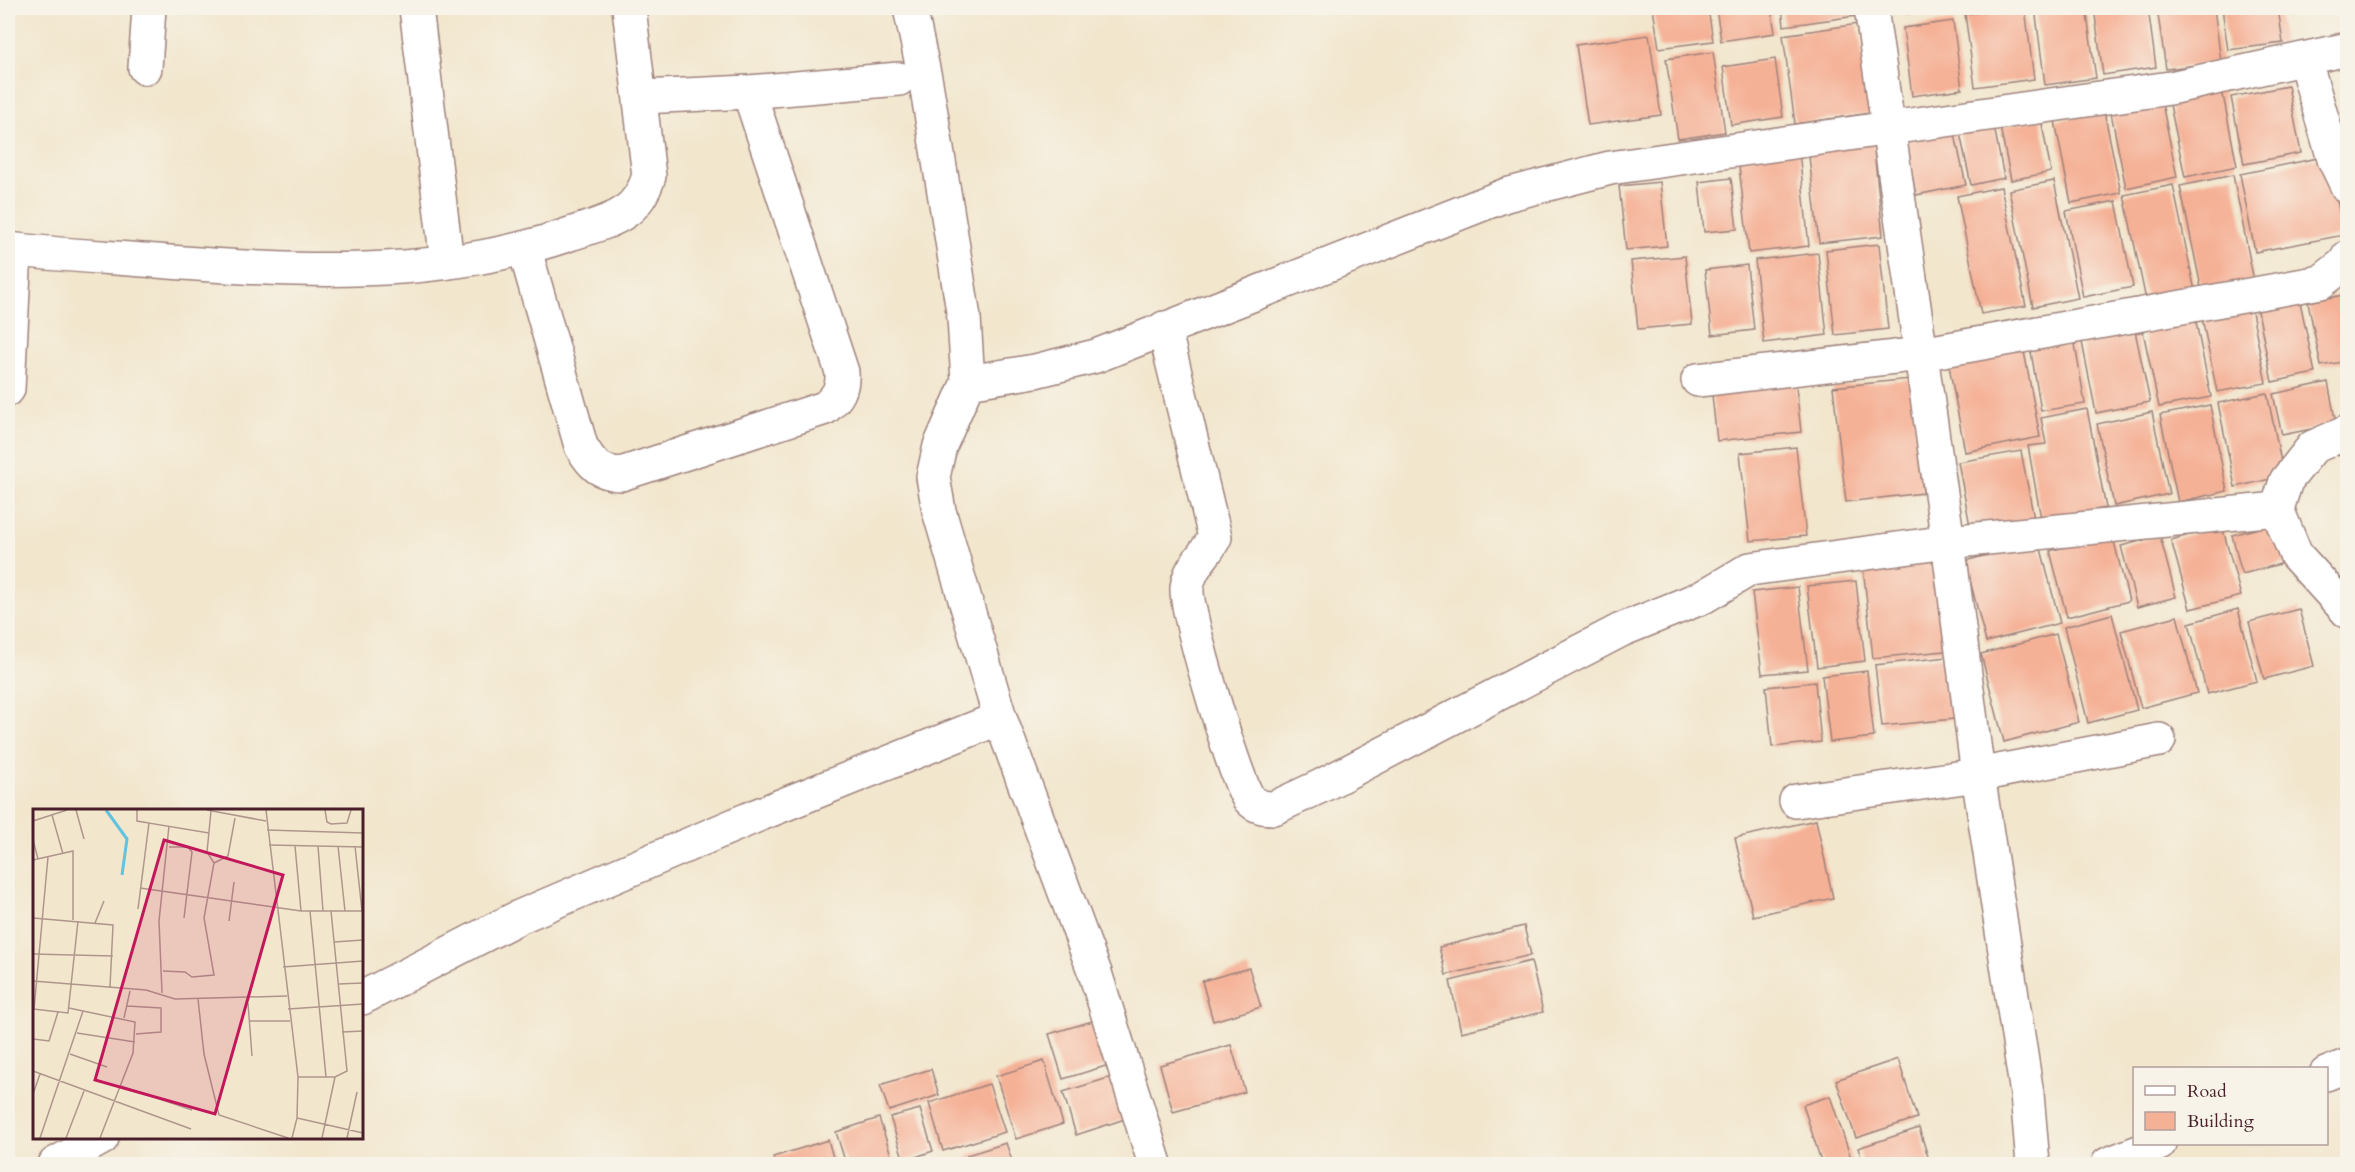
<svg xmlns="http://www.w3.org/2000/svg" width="2355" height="1172" font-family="Cardo,serif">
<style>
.building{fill:#f5b196}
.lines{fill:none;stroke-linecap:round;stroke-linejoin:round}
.street-casing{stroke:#9e827c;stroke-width:36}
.secondary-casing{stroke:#9e827c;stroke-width:36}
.street{stroke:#fff;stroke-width:33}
.secondary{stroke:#fff;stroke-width:33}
.inset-river{fill:none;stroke:#62c3e0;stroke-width:3}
.inset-road{fill:none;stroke:#af968c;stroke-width:1.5}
.view{fill:#c2185b;fill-opacity:0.15;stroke:#c2185b;stroke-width:3}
.inset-edge{fill:none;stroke:#4a1f2b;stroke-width:3}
</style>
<rect width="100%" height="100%" fill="#f7f3e8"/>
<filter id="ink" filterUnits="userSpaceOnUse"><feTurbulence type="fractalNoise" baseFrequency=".0167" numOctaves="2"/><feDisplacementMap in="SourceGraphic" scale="12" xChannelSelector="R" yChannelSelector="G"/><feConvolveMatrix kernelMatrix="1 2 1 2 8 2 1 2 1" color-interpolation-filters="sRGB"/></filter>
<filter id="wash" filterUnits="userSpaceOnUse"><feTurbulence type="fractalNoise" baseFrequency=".008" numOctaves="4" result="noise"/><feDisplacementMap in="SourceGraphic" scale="24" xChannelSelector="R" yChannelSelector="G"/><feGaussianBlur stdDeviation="1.35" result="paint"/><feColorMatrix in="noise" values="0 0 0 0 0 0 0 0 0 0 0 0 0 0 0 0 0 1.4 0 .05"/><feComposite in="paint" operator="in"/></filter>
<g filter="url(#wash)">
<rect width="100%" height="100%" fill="#f2e6cd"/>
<g id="blocks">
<!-- building -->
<g class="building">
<polygon points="1653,8 1708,8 1713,41 1659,48"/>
<polygon points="1716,8 1771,8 1775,33 1721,41"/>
<polygon points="1782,8 1855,8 1856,16 1784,26"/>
<polygon points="1905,8 1943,8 1943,9 1906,14"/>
<polygon points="2011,8 2025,8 2034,79 1975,87 1965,14"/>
<polygon points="2035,8 2086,8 2096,78 2045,85"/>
<polygon points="2094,8 2148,8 2156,67 2103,75"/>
<polygon points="2157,8 2214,8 2221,62 2166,69"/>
<polygon points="2222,8 2278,8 2283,43 2228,50"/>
<polygon points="1953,21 1962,89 1912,96 1903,28"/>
<polygon points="1858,24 1871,113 1795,124 1783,35"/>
<polygon points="1649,35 1661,115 1588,125 1576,45"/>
<polygon points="1713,52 1725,132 1678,139 1666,59"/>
<polygon points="1775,59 1783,117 1731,125 1723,67"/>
<polygon points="2288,86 2301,153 2244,164 2231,97"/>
<polygon points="2222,90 2237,166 2185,177 2169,100"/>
<polygon points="2162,103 2177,177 2126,188 2111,113"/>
<polygon points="2104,111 2121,193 2071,203 2055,121"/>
<polygon points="2041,119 2051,172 2011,180 2000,127"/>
<polygon points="1994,126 2004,178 1971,185 1960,133"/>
<polygon points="1954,130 1966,185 1916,195 1905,140"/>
<polygon points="1873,141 1883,236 1819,243 1808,148"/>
<polygon points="1799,151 1809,246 1749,253 1738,158"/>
<polygon points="2328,156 2344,235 2255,252 2240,174"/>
<polygon points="2233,175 2254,281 2202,292 2180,186"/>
<polygon points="1731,178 1737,229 1704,232 1699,182"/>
<polygon points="2054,181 2078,298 2033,307 2009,190"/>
<polygon points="1660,182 1667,246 1626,250 1619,186"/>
<polygon points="2173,185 2195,291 2146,300 2124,195"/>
<polygon points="2001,187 2026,306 1981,314 1957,196"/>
<polygon points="2116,201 2133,287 2083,297 2066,211"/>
<polygon points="1879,244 1888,329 1835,335 1826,250"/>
<polygon points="1818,253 1827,335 1764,343 1755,260"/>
<polygon points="1685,256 1692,324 1638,329 1631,261"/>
<polygon points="1747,265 1754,330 1712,335 1705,270"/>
<polygon points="2343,295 2348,317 2348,361 2321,366 2308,302"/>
<polygon points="2299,297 2315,373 2272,382 2257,306"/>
<polygon points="2250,302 2266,383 2217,392 2201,313"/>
<polygon points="2194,312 2211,397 2159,407 2141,322"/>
<polygon points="2134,326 2150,402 2096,413 2081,337"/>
<polygon points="2074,338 2085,404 2041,411 2030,346"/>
<polygon points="2023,346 2040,437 1965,452 1948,360"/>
<polygon points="1795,377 1801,432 1717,441 1711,386"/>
<polygon points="1910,379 1923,493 1846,502 1833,387"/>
<polygon points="2328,382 2336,424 2282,435 2273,394"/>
<polygon points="2267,393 2284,476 2235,487 2218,403"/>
<polygon points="2210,405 2227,491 2178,502 2160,415"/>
<polygon points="2087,409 2106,508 2041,519 2028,446 2046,444 2041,418"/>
<polygon points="2152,412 2169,494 2114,506 2097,424"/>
<polygon points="1796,447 1806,536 1750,541 1740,453"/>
<polygon points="2021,451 2034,519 1971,531 1958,462"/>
<polygon points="2278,523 2288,562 2242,574 2232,535"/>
<polygon points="2222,526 2241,596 2190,609 2171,540"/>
<polygon points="2112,534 2129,601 2067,617 2050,551"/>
<polygon points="2160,536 2176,597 2137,607 2121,546"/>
<polygon points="2039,541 2060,623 1986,642 1965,561"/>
<polygon points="1934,559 1945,651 1873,658 1863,567"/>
<polygon points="1856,581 1865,661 1817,667 1807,586"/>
<polygon points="1798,587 1808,670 1762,674 1752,592"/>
<polygon points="2238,609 2257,681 2207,694 2189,623"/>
<polygon points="2299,609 2314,666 2264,679 2249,622"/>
<polygon points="2112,614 2137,710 2088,723 2064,627"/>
<polygon points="2177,616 2197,693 2141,708 2121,631"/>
<polygon points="2056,634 2079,722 2004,742 1981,654"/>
<polygon points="1947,657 1954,719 1882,726 1875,665"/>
<polygon points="1867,671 1874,737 1830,742 1822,676"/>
<polygon points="1815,682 1821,742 1772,747 1766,687"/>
<polygon points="1816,820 1833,898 1753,916 1735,838"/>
<polygon points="1524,926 1531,955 1446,975 1439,947"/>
<polygon points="1531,961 1543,1012 1461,1032 1450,981"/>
<polygon points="1249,968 1261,1007 1213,1021 1202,981"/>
<polygon points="1096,1020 1109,1065 1063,1079 1049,1034"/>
<polygon points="1231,1045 1245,1092 1173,1112 1160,1065"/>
<polygon points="1898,1059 1917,1118 1856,1138 1836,1080"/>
<polygon points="1044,1061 1063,1124 1016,1139 996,1076"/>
<polygon points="931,1069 939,1095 889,1111 880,1085"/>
<polygon points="1115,1076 1128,1118 1076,1135 1063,1092"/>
<polygon points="989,1084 1005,1132 943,1151 929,1103"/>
<polygon points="1830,1096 1853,1164 1822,1164 1803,1105"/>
<polygon points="920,1109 933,1151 904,1161 890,1117"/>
<polygon points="879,1118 894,1164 846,1164 836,1132"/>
<polygon points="1919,1128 1930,1163 1863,1164 1858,1148"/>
<polygon points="828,1140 835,1164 776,1164 773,1157"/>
<polygon points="1006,1143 1013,1164 970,1164 967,1155"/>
</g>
</g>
</g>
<g filter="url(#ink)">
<use href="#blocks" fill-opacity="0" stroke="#9e827c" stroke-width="1.5"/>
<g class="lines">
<!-- street casing -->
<g class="street-casing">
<g id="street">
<polyline points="416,8 447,262"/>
<polyline points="910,8 926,83 950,228 964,318 968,382 940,446 933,477 939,511 1000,718 1095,973 1155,1164"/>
<polyline points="1871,8 1948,542 1978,775 2027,1094 2033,1164"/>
<polyline points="2305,61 2334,159 2348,188"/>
<polyline points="145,68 149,8"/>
<polyline points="641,97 749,92 899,79"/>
<path d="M8 249C57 255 107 257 157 261 295 272 437 280 570 234 608 221 636 218 649 176L629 8"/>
<path d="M525 250 581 446C592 465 600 473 621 474L825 408C838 397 843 389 842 372L749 92"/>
<path d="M1164 328 1215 537C1206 555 1189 567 1187 588 1185 611 1235 779 1249 799 1256 807 1264 808 1274 808L1321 786 1621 630 1703 597 1750 569 1948 542 2277 509 2286 481 2313 447 2348 432"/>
<polyline points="1698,380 1921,354 2321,282 2345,263 2348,257"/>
<polyline points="968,382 1035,371 1096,356 1506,195 1610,168 2170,88 2348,49"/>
<polyline points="8,389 15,250"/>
<polyline points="2277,509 2296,555 2348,612"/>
<polyline points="1796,801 1978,775 2159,740"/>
<polyline points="362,998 519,917 758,815 1000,718"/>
<polyline points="55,1164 102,1138"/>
</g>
</g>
<!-- secondary casing -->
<g class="secondary-casing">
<g id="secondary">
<polyline points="2326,1074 2348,1065"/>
<polyline points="2108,1164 2159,1144"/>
</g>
</g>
<!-- street -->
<use href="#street" class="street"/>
<!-- secondary -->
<use href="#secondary" class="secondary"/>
</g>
</g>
<!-- overview -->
<g transform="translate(33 809)">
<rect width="330" height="330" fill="#f2e6cd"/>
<path class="inset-river" d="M73 1 94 30 89 66"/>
<path class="inset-road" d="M43 1 51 30M104 1V12L116 14M174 1 233 12M233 1 265 268 264 309 259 329M292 1 294 13 298 15 314 14 318 1M19 6 30 45M0 12 34 1M234 21 330 24M0 31 5 50M236 36 330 38M262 37 268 102M285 37 290 102M305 37 312 102M322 37 329 102M136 38H155L159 43 151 109M0 51 40 42V111M181 54 195 47 202 9M107 79 268 102H330M105 100 116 14 176 24M277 102 293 268M0 109 80 116 77 178M196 112 201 73M62 114 71 92M301 133 330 131M0 145 80 147M250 158 330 152M130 162 152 163 159 168 181 166 171 109 181 54 174 43 178 2M0 172 113 181 142 190 254 187M305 175 330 174M129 184 126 112 136 17M165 190 171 245 186 306 255 329M215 194 219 247M94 197 128 199V223L103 225M36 199 102 213 100 244 67 329M0 200 35 204 45 112M1 200 15 48M255 200 330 195M91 209 97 182M216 212H257M309 223 330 222M44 224 102 233M0 230 16 232 25 203M37 245 74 258M0 262 158 320M265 268H302L314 262 298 102M88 277 159 301M0 285 7 265M264 309 330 324M7 329 50 202M33 329 51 282M289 329 302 268M314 329 324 283"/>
<path class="view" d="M131 31 250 66 182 305 62 271Z"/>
<rect width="330" height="330" class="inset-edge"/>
</g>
<!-- margin -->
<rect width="2355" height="1172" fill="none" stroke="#f7f3e8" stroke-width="30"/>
<!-- legend -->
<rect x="2133" y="1067" width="195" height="78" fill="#f7f3e8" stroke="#b29e9c" stroke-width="1.5"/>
<rect x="2145" y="1086" width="30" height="9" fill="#ffffff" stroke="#b29e9c" stroke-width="1.5"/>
<text x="2187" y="1097" font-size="18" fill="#4a1f2b">Road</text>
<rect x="2145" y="1112" width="30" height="18" fill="#f5b196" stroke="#b29e9c" stroke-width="1.5"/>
<text x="2187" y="1127" font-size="18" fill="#4a1f2b">Building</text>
</svg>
